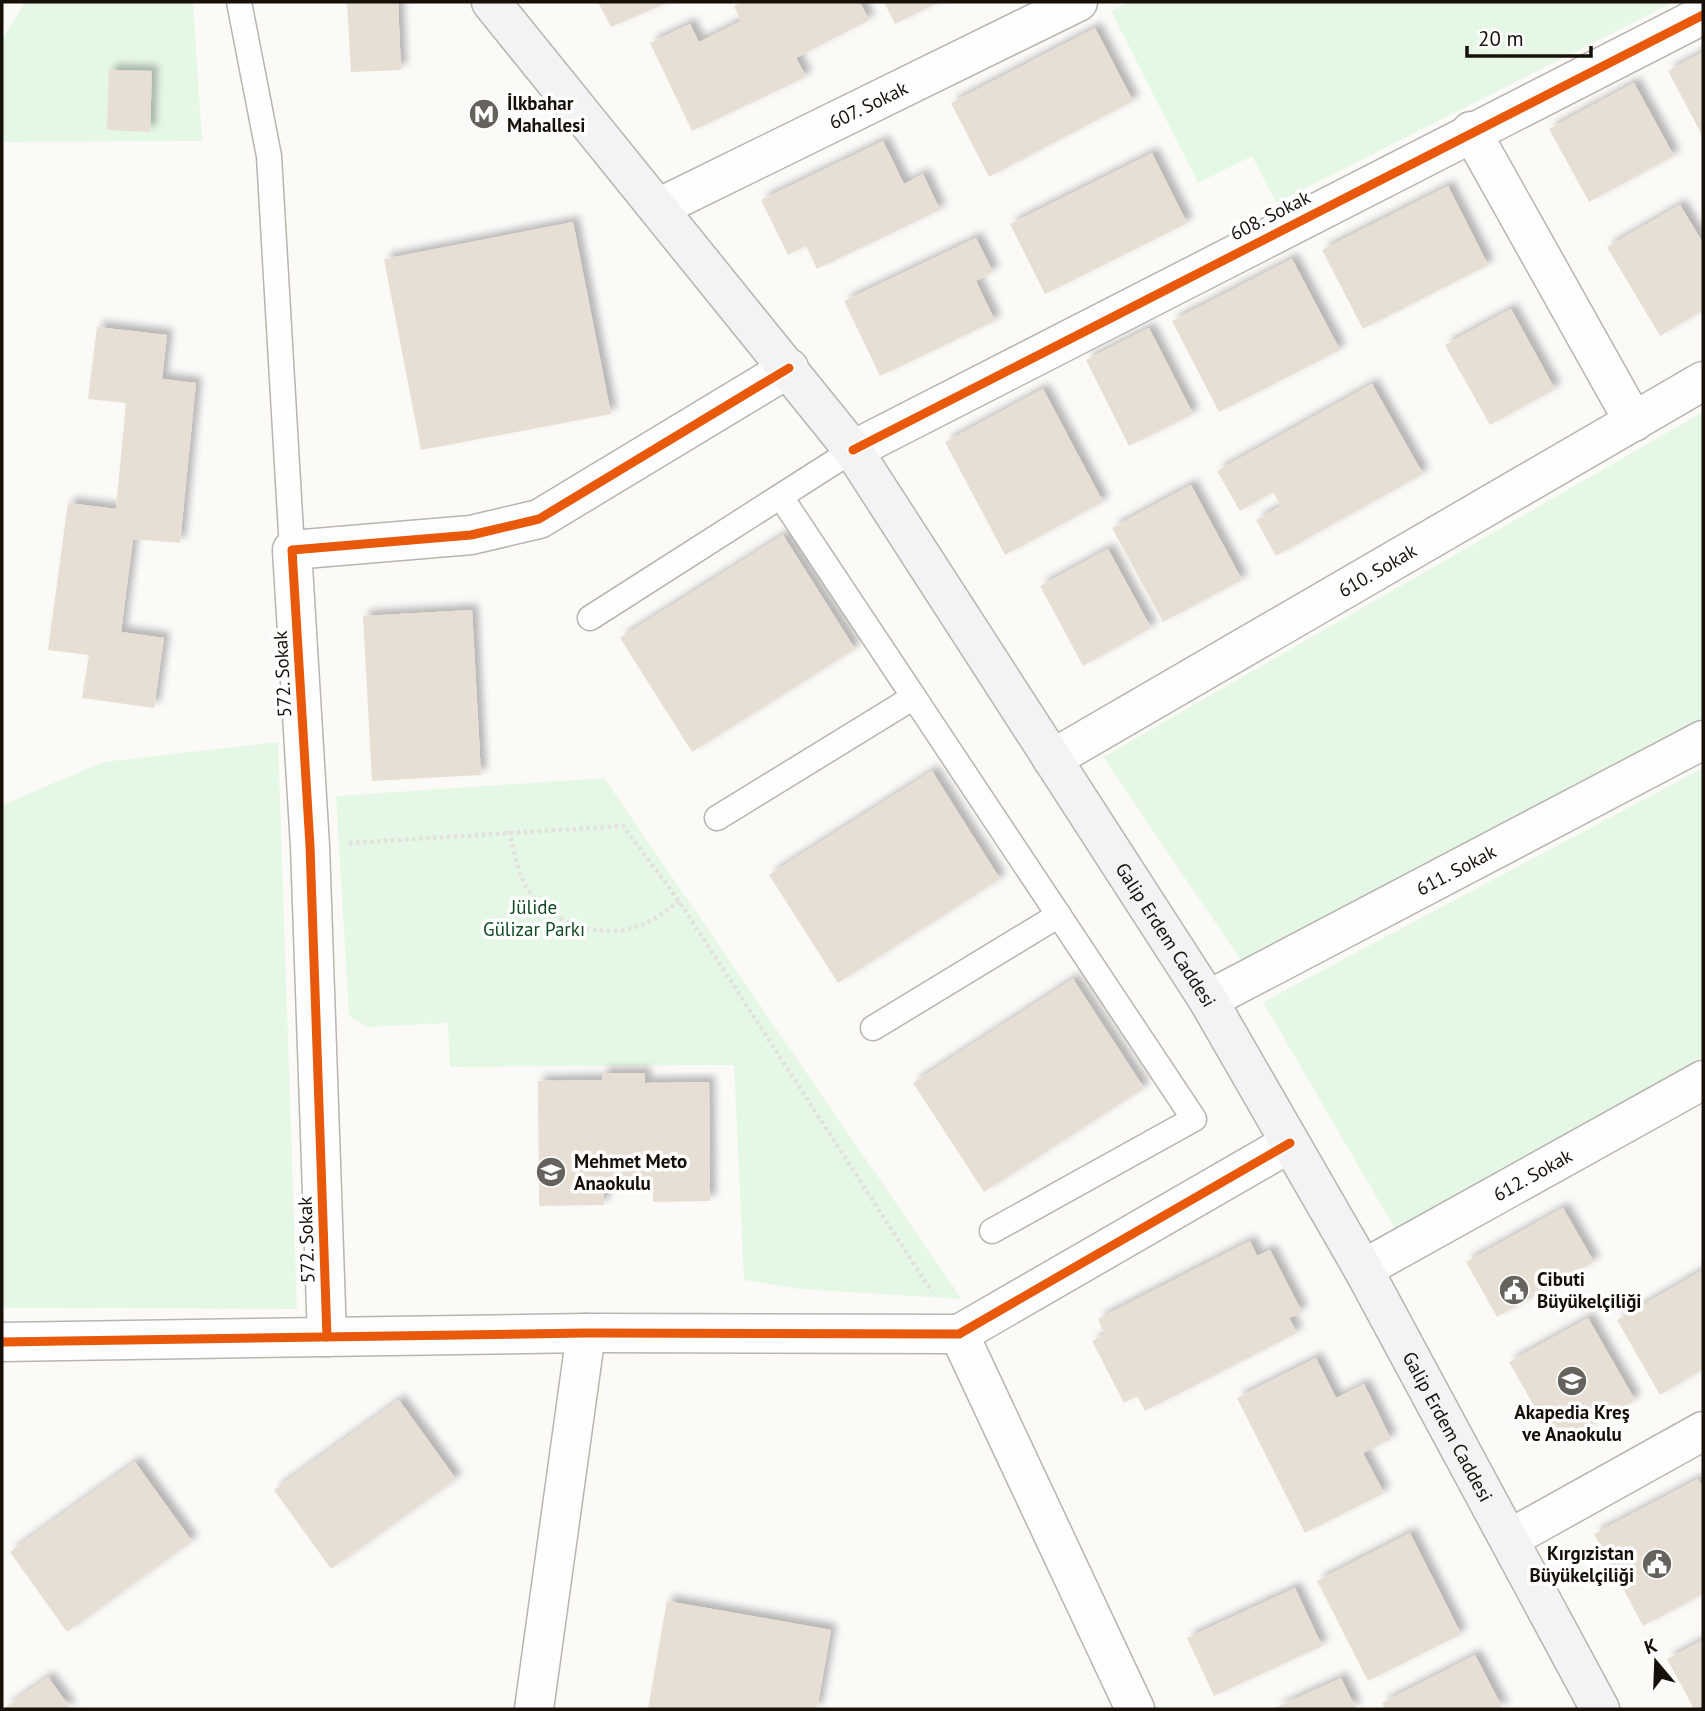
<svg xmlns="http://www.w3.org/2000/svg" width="1705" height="1711" font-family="'PT Sans',sans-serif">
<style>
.green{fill:#e5f8e5}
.building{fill:#e8dfd4;filter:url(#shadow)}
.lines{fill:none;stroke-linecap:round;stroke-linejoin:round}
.service-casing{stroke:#b8b4ae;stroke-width:27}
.minor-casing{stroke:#b8b4ae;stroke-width:41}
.secondary-casing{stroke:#b8b4ae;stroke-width:41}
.path{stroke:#e2e1e0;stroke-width:4.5;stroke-dasharray:3.5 3.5;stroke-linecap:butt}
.service{stroke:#fffefe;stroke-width:24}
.minor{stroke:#fffefe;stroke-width:38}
.secondary{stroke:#f1f3f4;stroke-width:38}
.cycleway-casing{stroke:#fff;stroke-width:13}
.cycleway{stroke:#e8590c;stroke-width:9}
.labels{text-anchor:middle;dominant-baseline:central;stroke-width:7;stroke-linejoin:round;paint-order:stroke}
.poi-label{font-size:19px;font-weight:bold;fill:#161008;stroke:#fff;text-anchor:start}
.street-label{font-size:19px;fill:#161008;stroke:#fff}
.park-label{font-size:19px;fill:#114a21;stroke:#fff}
</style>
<defs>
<filter id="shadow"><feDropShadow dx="6" dy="-6" stdDeviation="3.5" flood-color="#0004"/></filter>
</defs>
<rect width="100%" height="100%" fill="#fcfaf7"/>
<!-- green -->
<g class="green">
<polygon points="25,2 193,2 202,141 2,142 2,40"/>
<polygon points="1129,2 1674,2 1276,203 1252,156 1198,183 1111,11"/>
<polygon points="1703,412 1703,718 1242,962 1103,757"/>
<polygon points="278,742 297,1309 2,1308 2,805 103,762"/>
<polygon points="1703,768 1703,1057 1395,1229 1263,1002"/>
<polygon points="604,778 962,1299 799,1289 744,1280 734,1065 450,1067 448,1023 367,1027 349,1016 336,796"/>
</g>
<!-- building -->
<g class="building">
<polygon points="347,2 398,2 401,70 351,72"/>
<polygon points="598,2 669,2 611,27"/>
<polygon points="744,2 860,2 869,20 796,58 806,77 692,131 650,43 690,24 699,42 741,21 734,6"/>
<polygon points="884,2 939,2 895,24"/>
<polygon points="1095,28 1133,101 989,177 951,103"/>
<polygon points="1703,52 1703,137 1668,71"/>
<polygon points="109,70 152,71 150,132 107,130"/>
<polygon points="1634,83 1674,156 1589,202 1549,129"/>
<polygon points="883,141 904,184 923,174 940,210 817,269 806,246 788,255 761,200"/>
<polygon points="1152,153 1187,223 1045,294 1010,224"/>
<polygon points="1448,186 1488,265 1363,329 1322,250"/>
<polygon points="1680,205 1703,243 1703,310 1660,336 1607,247"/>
<polygon points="573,222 611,414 421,450 384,259"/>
<polygon points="976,238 993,272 976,281 995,321 880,376 844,301"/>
<polygon points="1292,259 1340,350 1219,412 1172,321"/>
<polygon points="1511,309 1555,389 1490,425 1445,345"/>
<polygon points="97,327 167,335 162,379 196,383 180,543 133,539 121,632 164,638 154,708 82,698 89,655 48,650 68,503 116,509 126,403 88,399"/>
<polygon points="1149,328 1193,414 1129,446 1086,360"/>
<polygon points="1372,384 1423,474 1276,556 1256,520 1281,506 1273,492 1240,511 1217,471"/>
<polygon points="1043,389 1103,502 1005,555 945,442"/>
<polygon points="1191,485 1242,580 1163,622 1112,528"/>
<polygon points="783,535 855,649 692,752 620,638"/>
<polygon points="1108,549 1151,628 1083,666 1040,586"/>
<polygon points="472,610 481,775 372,781 363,616"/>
<polygon points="932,771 1000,879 838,983 769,875"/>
<polygon points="1073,979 1144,1088 984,1192 913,1083"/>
<polygon points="602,1073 645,1073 645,1083 709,1082 710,1201 653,1202 653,1183 604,1183 604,1205 539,1206 538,1081 602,1080"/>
<polygon points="1563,1208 1594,1262 1497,1317 1466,1262"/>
<polygon points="1250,1241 1257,1256 1270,1250 1302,1312 1289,1318 1297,1333 1145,1411 1137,1396 1124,1403 1092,1341 1105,1334 1098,1319"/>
<polygon points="1703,1270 1703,1369 1660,1395 1617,1320"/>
<polygon points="1588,1318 1635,1400 1556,1445 1509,1362"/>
<polygon points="1316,1358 1336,1398 1364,1384 1391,1439 1363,1453 1384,1493 1305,1533 1237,1398"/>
<polygon points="399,1400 456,1479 331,1569 274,1490"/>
<polygon points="135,1462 192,1541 67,1632 10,1552"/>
<polygon points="1698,1479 1703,1488 1703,1594 1643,1626 1594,1534"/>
<polygon points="1410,1533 1461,1634 1368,1681 1317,1581"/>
<polygon points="1295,1588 1322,1646 1214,1696 1187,1638"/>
<polygon points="667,1601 831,1630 817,1709 648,1709"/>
<polygon points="1703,1640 1703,1709 1694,1709 1667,1659"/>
<polygon points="1475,1655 1503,1709 1385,1709 1382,1703"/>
<polygon points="48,1677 71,1709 3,1709"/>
<polygon points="1341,1678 1356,1709 1273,1709"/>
</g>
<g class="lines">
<!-- service casing -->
<g class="service-casing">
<g id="service">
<polyline points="239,2 269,156 292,550"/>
<polyline points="781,497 1194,1119 992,1231"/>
<polyline points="590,618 853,450"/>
<polyline points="717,818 914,697"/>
<polyline points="873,1028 1059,915"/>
</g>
</g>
<!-- minor casing -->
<g class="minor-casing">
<g id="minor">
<polyline points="1471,131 1634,422"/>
<path id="s1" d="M658 208 1078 2"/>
<polyline points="853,450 1703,15"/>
<path id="s2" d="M1052 759 1703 381"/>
<path id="s3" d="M1208 1000 1703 740"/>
<path id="s4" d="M1363 1269 1703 1080"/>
<polyline points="959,1334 1135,1709"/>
<polyline points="327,1337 310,846 292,550 471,535 539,519 789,368"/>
<polyline points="2,1342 586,1333 959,1334 1290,1143"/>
<polyline points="1509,1539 1703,1431"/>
<polyline points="534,1709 586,1333"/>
</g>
</g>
<!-- secondary casing -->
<g class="secondary-casing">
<g id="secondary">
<path id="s5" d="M491 2 853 450 1208 1000 1363 1269 1600 1709"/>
</g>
</g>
<!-- path -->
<g class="path">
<path d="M509 831C514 849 517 871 527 888 547 920 596 939 632 928 651 923 664 913 679 901"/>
<polyline points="349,843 623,826 679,901 932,1292"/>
</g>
<!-- service -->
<use href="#service" class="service"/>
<!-- minor -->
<use href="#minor" class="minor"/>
<!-- secondary -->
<use href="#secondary" class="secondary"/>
<!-- cycleway casing -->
<g class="cycleway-casing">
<g id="cycleway">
<polyline points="853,450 1703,15"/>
<polyline points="327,1337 310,846 292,550 471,535 539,519 789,368"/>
<polyline points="2,1342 586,1333 959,1334 1290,1143"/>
</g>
</g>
<!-- cycleway -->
<use href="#cycleway" class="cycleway"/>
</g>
<!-- icons -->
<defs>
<g id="metro-disc" transform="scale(1.575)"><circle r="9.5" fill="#66625c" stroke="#fff"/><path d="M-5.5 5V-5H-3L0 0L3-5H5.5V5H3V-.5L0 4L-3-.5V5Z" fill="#fff"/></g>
<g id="school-disc" transform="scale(1.575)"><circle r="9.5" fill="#66625c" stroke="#fff"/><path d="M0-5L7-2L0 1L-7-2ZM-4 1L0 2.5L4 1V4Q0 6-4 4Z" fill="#fff"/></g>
<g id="civic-disc" transform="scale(1.575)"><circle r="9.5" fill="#66625c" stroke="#fff"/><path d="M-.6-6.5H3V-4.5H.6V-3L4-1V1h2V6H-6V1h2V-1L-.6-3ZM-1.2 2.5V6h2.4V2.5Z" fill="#fff"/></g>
</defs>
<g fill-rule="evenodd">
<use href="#metro-disc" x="484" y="114"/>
<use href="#school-disc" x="551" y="1172"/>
<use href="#civic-disc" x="1514" y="1290"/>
<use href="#school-disc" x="1572" y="1381"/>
<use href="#civic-disc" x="1657" y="1564"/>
</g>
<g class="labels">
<!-- poi labels -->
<g class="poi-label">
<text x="507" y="103">İlkbahar<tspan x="507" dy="22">Mahallesi</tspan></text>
<text x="574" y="1161">Mehmet Meto<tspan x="574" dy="22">Anaokulu</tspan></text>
<text x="1537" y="1279">Cibuti<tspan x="1537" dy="22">Büyükelçiliği</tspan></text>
<text x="1572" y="1412" text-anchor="middle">Akapedia Kreş<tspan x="1572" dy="22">ve Anaokulu</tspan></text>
<text x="1634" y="1553" text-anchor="end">Kırgızistan<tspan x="1634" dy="22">Büyükelçiliği</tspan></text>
</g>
<!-- street labels -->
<g class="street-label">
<text stroke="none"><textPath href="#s1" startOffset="234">607. Sokak</textPath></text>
<text transform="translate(1270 215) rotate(-27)">608. Sokak</text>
<text stroke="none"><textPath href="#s2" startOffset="376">610. Sokak</textPath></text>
<text transform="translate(282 674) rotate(-93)">572. Sokak</text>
<text stroke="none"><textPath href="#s3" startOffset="280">611. Sokak</textPath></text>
<text stroke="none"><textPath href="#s5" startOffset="1153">Galip Erdem Caddesi</textPath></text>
<text stroke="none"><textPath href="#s4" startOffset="194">612. Sokak</textPath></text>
<text transform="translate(306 1240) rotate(-92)">572. Sokak</text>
<text stroke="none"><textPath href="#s5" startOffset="1720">Galip Erdem Caddesi</textPath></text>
</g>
<!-- park labels -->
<g class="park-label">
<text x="534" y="907">Jülide<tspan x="534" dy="22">Gülizar Parkı</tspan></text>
</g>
</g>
<!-- border -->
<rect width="1705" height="1711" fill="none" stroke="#161008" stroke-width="7"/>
<!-- north arrow -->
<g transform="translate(1656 1662) rotate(341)" stroke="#ffffff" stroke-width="5" paint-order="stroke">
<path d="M0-5L12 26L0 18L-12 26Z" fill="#161008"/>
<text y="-10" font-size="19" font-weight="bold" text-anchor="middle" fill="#161008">K</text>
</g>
<!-- scale -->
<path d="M1467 46v10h124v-10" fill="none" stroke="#161008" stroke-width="3.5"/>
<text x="1478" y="46" font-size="21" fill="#161008" stroke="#ffffff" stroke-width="5" paint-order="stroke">20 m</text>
</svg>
